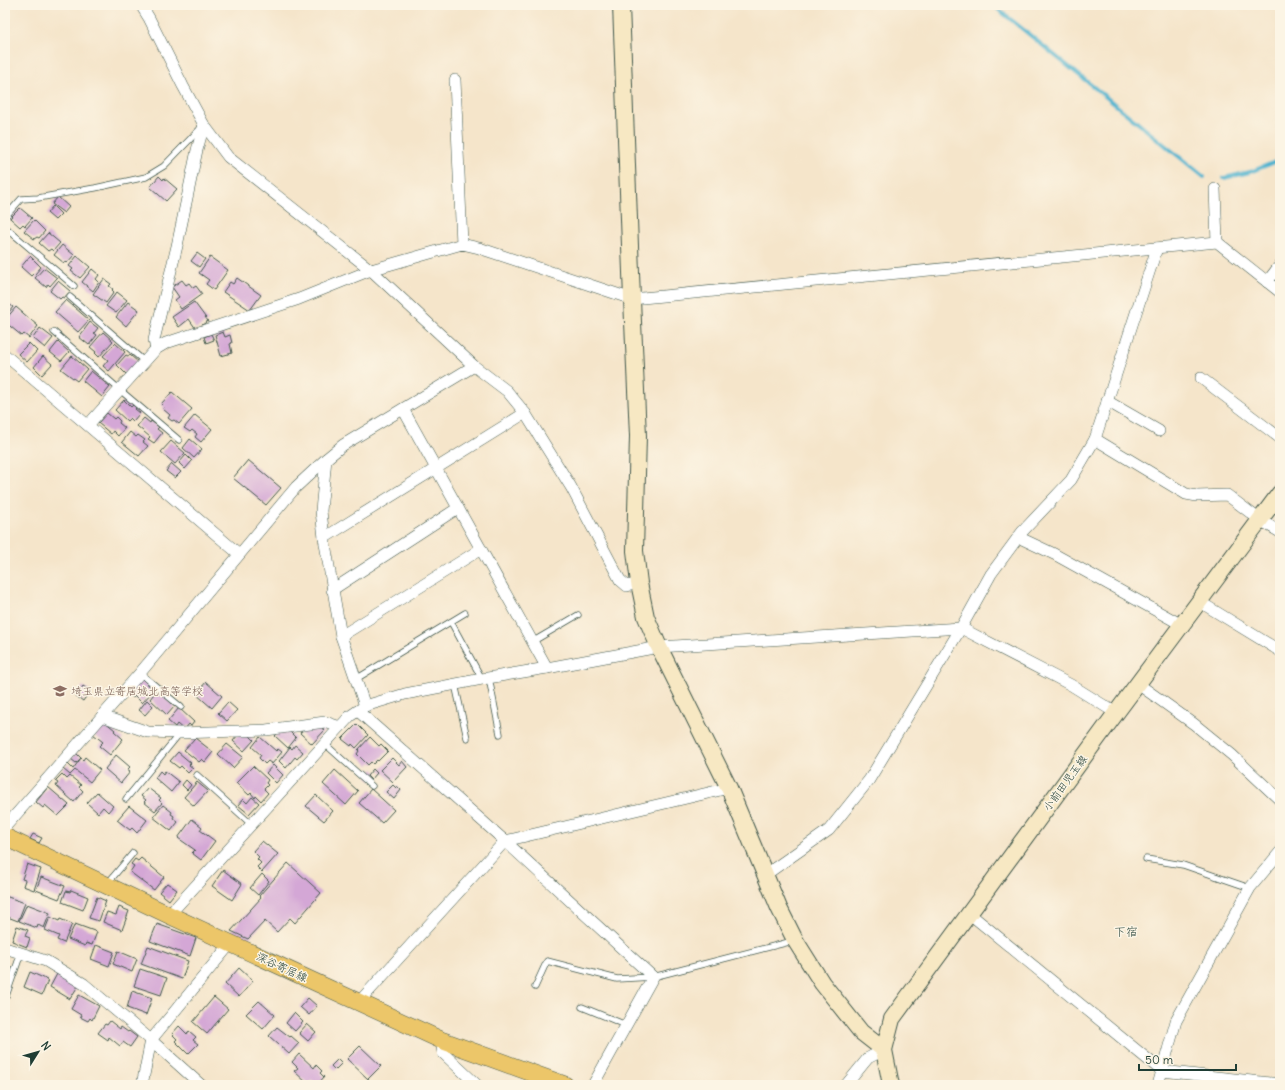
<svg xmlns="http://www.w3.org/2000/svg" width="1285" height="1090" font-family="Delius,'Klee One',sans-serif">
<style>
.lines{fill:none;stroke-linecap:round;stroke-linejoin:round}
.stream{stroke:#50b3cf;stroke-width:4}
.building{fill:#d4a7d6}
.lane-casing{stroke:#3f564a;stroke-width:7}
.street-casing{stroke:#3f564a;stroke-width:12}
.secondary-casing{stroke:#3f564a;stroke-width:18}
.primary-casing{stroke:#3f564a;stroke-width:18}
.lane{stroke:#fff;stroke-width:5.5}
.street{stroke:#fff;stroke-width:11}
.secondary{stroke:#f7e8c3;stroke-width:16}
.primary{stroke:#ecc669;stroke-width:17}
.rail-casing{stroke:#1f3d34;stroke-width:4.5}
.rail{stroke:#fcf5e5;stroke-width:3;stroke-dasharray:9;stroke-linecap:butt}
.labels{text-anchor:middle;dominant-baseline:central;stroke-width:3;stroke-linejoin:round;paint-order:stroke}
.education-label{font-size:11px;fill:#785e54;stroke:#fcf5e5;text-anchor:start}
.street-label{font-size:11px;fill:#1f3d34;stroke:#fcf5e5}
.neighbourhood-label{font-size:12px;fill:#1f3d34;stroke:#fcf5e5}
</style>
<rect width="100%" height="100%" fill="#fcf5e5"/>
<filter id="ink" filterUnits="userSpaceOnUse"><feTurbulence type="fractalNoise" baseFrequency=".025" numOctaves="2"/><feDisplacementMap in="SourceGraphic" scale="8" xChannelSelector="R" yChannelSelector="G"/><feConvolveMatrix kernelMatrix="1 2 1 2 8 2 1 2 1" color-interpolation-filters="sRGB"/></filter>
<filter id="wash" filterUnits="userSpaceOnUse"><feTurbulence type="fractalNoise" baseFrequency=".012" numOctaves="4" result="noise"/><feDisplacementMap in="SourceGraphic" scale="16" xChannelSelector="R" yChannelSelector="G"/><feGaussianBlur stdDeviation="0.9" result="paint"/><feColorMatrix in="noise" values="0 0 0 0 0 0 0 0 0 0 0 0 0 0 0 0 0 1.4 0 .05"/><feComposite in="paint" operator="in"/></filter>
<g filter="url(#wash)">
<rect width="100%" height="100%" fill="#f5e5ca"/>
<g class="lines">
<!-- stream -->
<g class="stream">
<polyline points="993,5 1204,177"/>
<polyline points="1224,178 1250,172 1280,160"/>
</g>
</g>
<g id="blocks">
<!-- building -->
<g class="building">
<polygon points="159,176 163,180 164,178 177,189 166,201 150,187"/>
<polygon points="58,197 69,207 64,213 52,204"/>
<polygon points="53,206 61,214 55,220 47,213"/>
<polygon points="20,208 32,218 25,226 23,224 20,227 10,218"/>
<polygon points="34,220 45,231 39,238 37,237 34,239 24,231"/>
<polygon points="48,233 60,243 53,251 51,249 48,251 39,243"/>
<polygon points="62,245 74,255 67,263 65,261 64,263 54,255"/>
<polygon points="197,253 205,259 199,267 191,261"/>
<polygon points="30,256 41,267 35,274 34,273 31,276 21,267"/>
<polygon points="77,256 90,267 80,278 71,271 73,269 69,266"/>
<polygon points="210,257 228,270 214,290 206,284 209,280 199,273"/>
<polygon points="44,268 57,278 50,286 48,284 46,287 35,278"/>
<polygon points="92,269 99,275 96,279 99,282 93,291 82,282"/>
<polygon points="237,278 261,295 250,310 223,292 230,282 233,284"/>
<polygon points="104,279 111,284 109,286 113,289 112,290 114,292 106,303 93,294"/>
<polygon points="182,280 186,285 189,283 193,288 196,286 202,294 181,309 175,300 179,297 172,287"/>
<polygon points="58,281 70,291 64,298 62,297 60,299 50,291"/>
<polygon points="117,292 127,300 116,313 106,306"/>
<polygon points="66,300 89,320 78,332 55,312"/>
<polygon points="5,301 13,307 5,317"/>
<polygon points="128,302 139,310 126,326 116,317"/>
<polygon points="194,302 208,321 196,329 189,319 179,327 172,317"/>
<polygon points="16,307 38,326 29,338 24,334 22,336 5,322 5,320"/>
<polygon points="90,322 98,328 94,333 97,335 89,345 79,337"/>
<polygon points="40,328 53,338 45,348 33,338"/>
<polygon points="103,332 113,341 99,357 95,353 96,352 90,347"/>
<polygon points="223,332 225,337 230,335 232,343 230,344 232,353 221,356 215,335"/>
<polygon points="211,334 214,340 206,343 204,337"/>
<polygon points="58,342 69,352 61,361 50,352"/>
<polygon points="29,343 37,351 27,362 18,354"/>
<polygon points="115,343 125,352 109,371 103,366 108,360 103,356"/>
<polygon points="126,355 128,356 130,355 138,362 127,375 117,365"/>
<polygon points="43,356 52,364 42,375 34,367"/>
<polygon points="72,356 87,369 77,381 61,369"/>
<polygon points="91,371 110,387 102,397 83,381"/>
<polygon points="172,392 192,409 179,424 174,420 172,421 168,418 170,415 163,409 164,407 161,404"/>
<polygon points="124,400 131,407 133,405 136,408 135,409 140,413 133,421 130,418 127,421 115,410"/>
<polygon points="107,413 114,419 116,417 120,421 119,423 125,428 118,436 113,431 111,434 98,423"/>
<polygon points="195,415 212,429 201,442 195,437 197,434 192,430 190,432 184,428"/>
<polygon points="144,418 150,423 151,421 159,427 157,429 162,433 154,443 148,439 150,437 137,426"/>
<polygon points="130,432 136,437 138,435 145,440 143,442 148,446 139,456 122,442"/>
<polygon points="190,439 202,449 194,458 183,448"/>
<polygon points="171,441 185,453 175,464 161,452"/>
<polygon points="186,455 192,461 185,469 179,463"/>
<polygon points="248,460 281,488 266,505 233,478"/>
<polygon points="172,464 181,472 175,478 166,471"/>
<polygon points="141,678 154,690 142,703 135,696 133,698 128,693"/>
<polygon points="206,682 222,696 212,708 196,694"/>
<polygon points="83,686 90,691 83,701 76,696"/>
<polygon points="157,690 175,706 167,715 150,699"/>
<polygon points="147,700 153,706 145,715 139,710"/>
<polygon points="228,702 237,710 227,721 218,713"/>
<polygon points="179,708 194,722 191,726 189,724 184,730 177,724 175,727 168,721"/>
<polygon points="104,721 115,730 114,731 123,739 110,755 99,746 103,742 93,734"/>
<polygon points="357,724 368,735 356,748 352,744 351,746 342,739"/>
<polygon points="321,727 325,730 312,744 300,733 304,728"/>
<polygon points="289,731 296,738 288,748 275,736 279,732"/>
<polygon points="238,735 249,735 254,740 244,751 233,741"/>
<polygon points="260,737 276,751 278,749 282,752 272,764 268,761 265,764 259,758 261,755 252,747"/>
<polygon points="370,737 379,746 381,744 388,751 378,761 377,760 373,764 371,762 368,765 357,754 359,751 358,750"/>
<polygon points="195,738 213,752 205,762 202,759 199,762 184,750"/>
<polygon points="227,744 243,757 233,768 218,754"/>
<polygon points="295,745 303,752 297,759 295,757 286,768 279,761 290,747 292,749"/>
<polygon points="178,752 191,763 189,765 193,768 188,773 181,766 179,768 170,761"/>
<polygon points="76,753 81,758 76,763 71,759"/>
<polygon points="116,755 130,767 127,770 130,772 121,783 105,769"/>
<polygon points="85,757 100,770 90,782 75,770 70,775 63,769 68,764 73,769 81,758 83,760"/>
<polygon points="392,758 399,765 402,761 407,767 393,782 380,770"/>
<polygon points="273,765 283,775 276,783 266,773"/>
<polygon points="253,766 268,780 266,783 268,785 264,789 268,793 261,801 256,796 255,798 251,793 249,795 236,783"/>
<polygon points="373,769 377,773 371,780 367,776"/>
<polygon points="335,770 358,791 346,805 323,784"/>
<polygon points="160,771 163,774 165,771 179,782 171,792 155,778"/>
<polygon points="62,774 67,779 70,776 81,785 79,787 83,791 74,802 56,786 58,783 55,781"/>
<polygon points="186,780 191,785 187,790 182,785"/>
<polygon points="197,782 208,791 194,806 184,797"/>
<polygon points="393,785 396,788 397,786 401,790 394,799 386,792"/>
<polygon points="48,787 69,805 58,816 45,805 43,808 36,802"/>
<polygon points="148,788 161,798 159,800 162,803 155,811 144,802 146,800 141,796"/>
<polygon points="371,789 394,810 382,823 359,803"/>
<polygon points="97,792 113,806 108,812 103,807 98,813 87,803"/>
<polygon points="316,795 333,811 324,821 306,806"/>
<polygon points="252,797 259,803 249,814 238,805 243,799 247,803"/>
<polygon points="163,805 172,812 171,814 174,816 173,818 178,822 171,831 153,817"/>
<polygon points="129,806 147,820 137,833 132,828 130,830 117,820"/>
<polygon points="192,819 202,827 200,830 215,841 201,860 192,853 195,850 178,838"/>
<polygon points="33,834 42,838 39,843 30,839"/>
<polygon points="262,841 278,854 262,872 257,867 261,863 257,859 259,857 253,851"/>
<polygon points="141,858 164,877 154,890 130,872 134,866 131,864 135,859 138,861"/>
<polygon points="288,863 321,893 295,923 290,918 277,932 265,921 248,939 231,931 261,898 259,896"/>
<polygon points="27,864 41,869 34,890 23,886 25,880 22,879"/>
<polygon points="223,870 242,884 232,900 212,886"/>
<polygon points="262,874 269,881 258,895 250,888"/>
<polygon points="41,877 65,886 59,899 36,890"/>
<polygon points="167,883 177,890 169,900 159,892"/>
<polygon points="71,890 88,897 83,910 62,902 66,891 70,892"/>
<polygon points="5,896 25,903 18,921 5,916"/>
<polygon points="97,897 106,901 99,921 89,918"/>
<polygon points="27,904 50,913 44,928 38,925 37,928 19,921"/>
<polygon points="119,907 129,911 122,930 103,922 107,912 116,915"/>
<polygon points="50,917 59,921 60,919 72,924 64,943 57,940 59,936 45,930"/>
<polygon points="75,924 97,932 92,945 86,943 85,946 68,939"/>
<polygon points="157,924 196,938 190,956 150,941"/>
<polygon points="17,926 28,930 25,936 30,938 27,947 12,941"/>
<polygon points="96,945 114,952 109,966 91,959"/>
<polygon points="148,946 188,961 182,979 141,964"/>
<polygon points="118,951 137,959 132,972 113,964"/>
<polygon points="5,965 11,967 5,981"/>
<polygon points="239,968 253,981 239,997 225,984"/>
<polygon points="140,969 167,978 161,995 134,986"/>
<polygon points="30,972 48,980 42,995 24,987"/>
<polygon points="57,974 78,986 70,999 50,987"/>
<polygon points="132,991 152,998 146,1015 127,1008"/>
<polygon points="79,995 99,1006 92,1020 90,1018 88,1021 80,1017 81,1015 71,1009"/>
<polygon points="214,997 228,1009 207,1034 193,1022"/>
<polygon points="308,998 317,1006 309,1015 300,1007"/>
<polygon points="259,1001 275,1015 263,1029 246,1014"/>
<polygon points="294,1013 303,1022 295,1031 286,1023"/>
<polygon points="110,1021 120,1029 121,1027 128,1032 129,1031 137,1037 130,1047 123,1042 120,1046 109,1037 108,1040 98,1033 105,1024 107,1025"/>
<polygon points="307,1024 316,1032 308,1041 299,1033"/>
<polygon points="179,1026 187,1034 189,1031 196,1037 193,1040 198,1044 188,1054 175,1041 177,1039 172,1034"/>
<polygon points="277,1027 290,1037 291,1036 299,1043 289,1054 269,1036"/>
<polygon points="360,1046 381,1066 368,1079 347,1059"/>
<polygon points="299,1054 314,1068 316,1065 322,1071 320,1073 324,1077 317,1085 312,1080 308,1084 294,1071 298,1068 292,1062"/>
<polygon points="338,1059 342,1063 335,1070 331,1066"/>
</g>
</g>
</g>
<g filter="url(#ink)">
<use href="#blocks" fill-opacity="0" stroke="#3f564a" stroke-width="1"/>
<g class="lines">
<!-- lane casing -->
<g class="lane-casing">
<g id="lane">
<polyline points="5,217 21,199 38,198 95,188 146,177 164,166 200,129"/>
<polyline points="5,227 74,286"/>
<polyline points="70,297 145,362"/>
<polyline points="54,332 120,390 179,440"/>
<polyline points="451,622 482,679"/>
<polyline points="532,642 578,615"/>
<polyline points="140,673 181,707"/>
<polyline points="489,678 500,734"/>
<polyline points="356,679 465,613"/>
<polyline points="455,684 467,738"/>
<polyline points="325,744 372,786"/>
<polyline points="197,775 251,824"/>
<polyline points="126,799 180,733"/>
<polyline points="1146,859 1183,865 1250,888"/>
<polyline points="107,884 133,853"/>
<polyline points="535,987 547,961 617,979 653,977 793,941"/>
<polyline points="6,996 21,953"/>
<polyline points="582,1007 626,1025"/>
</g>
</g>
<!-- street casing -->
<g class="street-casing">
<g id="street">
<polyline points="141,5 149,18 183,86 204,125 228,157 371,270 474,366 507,391 525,413 571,487 620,580 627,586 639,583"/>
<polyline points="455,80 462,244"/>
<polyline points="1215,189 1217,242"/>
<polyline points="1267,282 1280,265"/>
<polyline points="156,349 154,340 177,246 197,150 204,125"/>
<polyline points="5,355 239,554"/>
<polyline points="1201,378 1280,438"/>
<polyline points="1107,401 1159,431"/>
<polyline points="403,409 547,668"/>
<polyline points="88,425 156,349 166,343 299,299 371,270 462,244 479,248 632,299 1217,242 1280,292"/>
<polyline points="1095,439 1186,494 1197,496 1227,495 1260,520 1280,532"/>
<polyline points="326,459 321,511 324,538 341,636 365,706"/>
<polyline points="1018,537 1054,554 1182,625"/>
<polyline points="324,538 525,413"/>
<polyline points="332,590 458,508"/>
<polyline points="1200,602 1280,651"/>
<polyline points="341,636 481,549"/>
<polyline points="1138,684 1194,724 1232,755 1280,800"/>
<polyline points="358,711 505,841 653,977 593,1085"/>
<polyline points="102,716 148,732 180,733 266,730 325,722 340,727"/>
<polyline points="5,827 140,673 296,487 326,459 343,445 474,366"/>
<polyline points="765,875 829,830 869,780 961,628 991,574 1022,532 1071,480 1095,439 1157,248"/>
<polyline points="970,914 1162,1071 1280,1084"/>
<polyline points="169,915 350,716 365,706 405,694 482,679 547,668 659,647 961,628 1071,685 1116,713"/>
<polyline points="5,948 46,961 84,984 151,1040 201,1085"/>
<polyline points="359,1002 505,841 729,788"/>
<polyline points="441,1040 443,1053 477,1085"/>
<polyline points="142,1085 151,1040 231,943"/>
<polyline points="846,1085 868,1058 884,1050"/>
<polyline points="1158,1085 1176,1021 1250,888 1280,852"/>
</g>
</g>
<!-- secondary casing -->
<g class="secondary-casing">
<g id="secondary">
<polyline points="621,5 632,299 638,436 635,551 639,583 646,617 659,647 729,788 779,908 795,940 822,983 861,1032 884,1050"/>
<polyline points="891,1085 884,1050 892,1019 1116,713 1280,493"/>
</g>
</g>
<!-- primary casing -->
<g class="primary-casing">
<polyline id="primary" points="5,837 169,915 441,1040 565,1085"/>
</g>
<!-- lane -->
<use href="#lane" class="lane"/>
<!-- street -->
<use href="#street" class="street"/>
<!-- secondary -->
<use href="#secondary" class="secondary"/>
<!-- primary -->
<use href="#primary" class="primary"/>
<!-- rail casing -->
<g class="rail-casing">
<polyline id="rail" points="5,7 10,5"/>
</g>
<!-- rail -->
<use href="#rail" class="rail"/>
</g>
</g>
<!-- icons -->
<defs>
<g id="school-bare" transform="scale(1.08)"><path d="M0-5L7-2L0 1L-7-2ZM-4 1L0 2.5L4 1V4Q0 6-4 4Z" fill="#8d6e63" stroke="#fcf5e5" stroke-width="2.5" paint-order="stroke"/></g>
</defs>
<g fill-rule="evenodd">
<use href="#school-bare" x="60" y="691"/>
</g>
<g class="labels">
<!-- education labels -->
<g class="education-label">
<text x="71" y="691">埼玉県立寄居城北高等学校</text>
</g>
<!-- street labels -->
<g class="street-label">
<text transform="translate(1065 783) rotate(-54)">小前田児玉線</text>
<text transform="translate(282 967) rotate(25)">深谷寄居線</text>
</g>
<!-- neighbourhood labels -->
<g class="neighbourhood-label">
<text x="1126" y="931">下宿</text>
</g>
</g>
<!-- margin -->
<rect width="1285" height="1090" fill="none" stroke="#fcf5e5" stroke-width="20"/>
<!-- north arrow -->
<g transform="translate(38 1052) rotate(53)" stroke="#fcf5e5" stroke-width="3" paint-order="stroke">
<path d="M0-3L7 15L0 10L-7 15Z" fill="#1f3d34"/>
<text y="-6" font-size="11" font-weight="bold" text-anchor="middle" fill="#1f3d34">N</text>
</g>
<!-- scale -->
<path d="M1139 1064v6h97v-6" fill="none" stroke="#1f3d34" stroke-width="2"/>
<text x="1145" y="1064" font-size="12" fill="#1f3d34" stroke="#fcf5e5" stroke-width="3" paint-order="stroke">50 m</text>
</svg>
